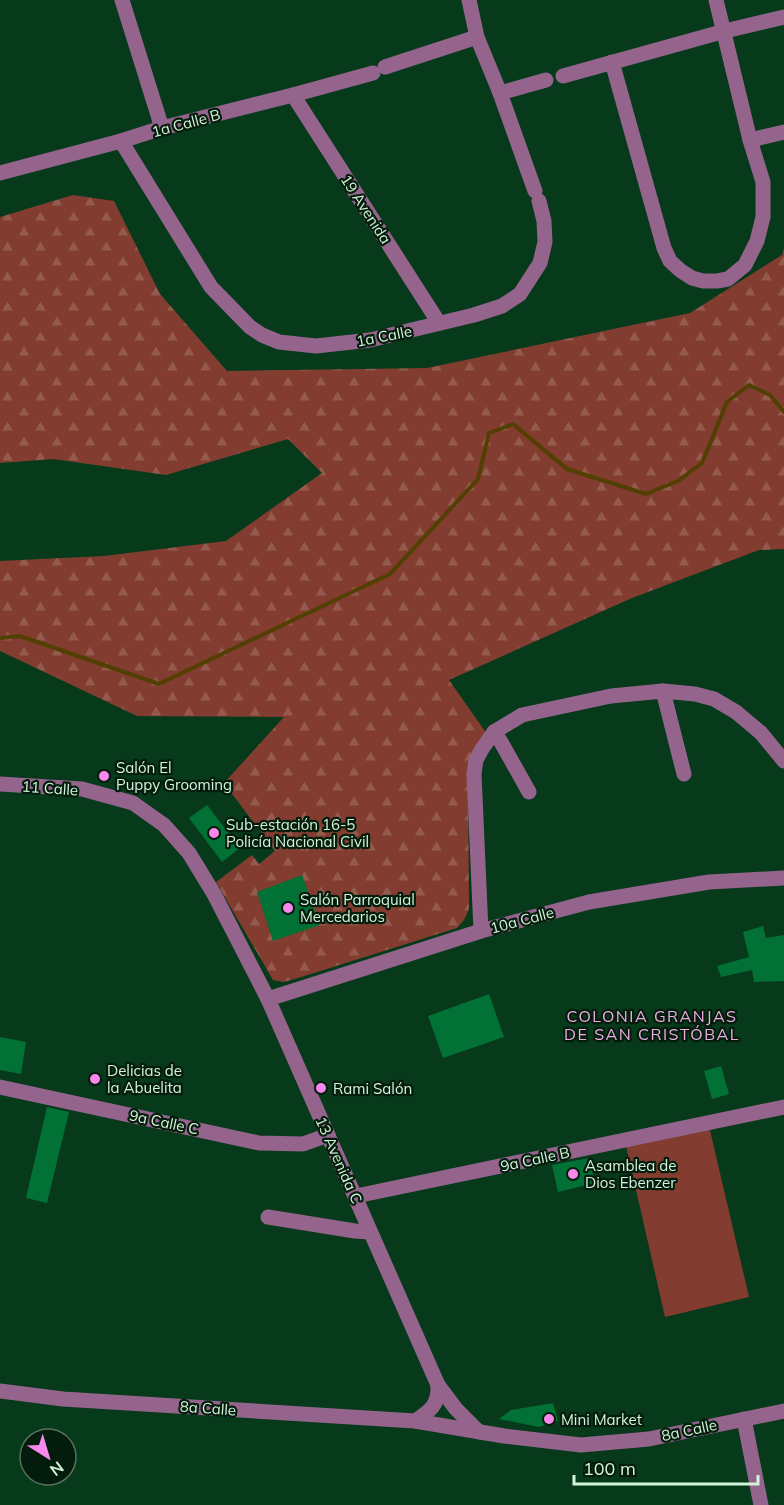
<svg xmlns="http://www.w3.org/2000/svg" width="784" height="1505" font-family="Mulish,sans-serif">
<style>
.grass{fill:#823d30}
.forest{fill:url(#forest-firs)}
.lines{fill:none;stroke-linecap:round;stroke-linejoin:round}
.stream{stroke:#514002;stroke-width:4}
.building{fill:#027136}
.minor{stroke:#94648d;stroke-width:15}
.poi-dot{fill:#f888eb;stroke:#041c0c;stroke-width:2}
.labels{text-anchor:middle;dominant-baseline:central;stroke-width:4.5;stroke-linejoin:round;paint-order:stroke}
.street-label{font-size:15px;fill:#d4f3da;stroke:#041c0c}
.poi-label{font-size:15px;fill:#d4f3da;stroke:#041c0c;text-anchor:start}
.neighbourhood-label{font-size:16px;letter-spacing:1.5px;fill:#ecade2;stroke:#041c0c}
</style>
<defs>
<pattern id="forest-firs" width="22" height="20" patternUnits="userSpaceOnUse" patternTransform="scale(1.5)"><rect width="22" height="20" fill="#823d30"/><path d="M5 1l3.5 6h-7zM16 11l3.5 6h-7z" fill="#935a4d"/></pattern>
</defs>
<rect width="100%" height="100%" fill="#07391b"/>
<!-- grass -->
<polygon class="grass" points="709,1126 749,1297 665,1317 626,1146"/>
<!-- forest -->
<polygon class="forest" points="73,195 114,201 160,294 227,371 427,368 690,313 782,255 784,248 784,549 759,550 632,598 449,680 487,734 468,775 469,909 464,920 457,928 298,978 284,982 273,980 216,882 252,855 259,864 275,851 224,783 284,717 137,716 0,651 0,561 104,556 226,541 322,473 288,439 166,475 53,459 0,463 0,217"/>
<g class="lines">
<!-- stream -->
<polyline class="stream" points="0,638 20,636 159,684 390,574 478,479 489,433 513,424 567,469 646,494 678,481 702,463 727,402 749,385 770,395 784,412"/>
</g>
<!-- building -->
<g class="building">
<polygon points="207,805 240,848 222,862 189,818"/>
<polygon points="302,875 320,925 273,941 257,892"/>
<polygon points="763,926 766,938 784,935 784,981 754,982 752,970 721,977 717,966 749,957 743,932"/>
<polygon points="489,994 504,1037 443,1058 428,1016"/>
<polygon points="0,1037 26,1042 21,1074 0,1070"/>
<polygon points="721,1066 729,1094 712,1099 704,1071"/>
<polygon points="47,1107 69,1112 47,1203 26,1198"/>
<polygon points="589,1158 595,1183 558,1192 552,1165"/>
<polygon points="553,1403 558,1421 539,1427 499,1419 511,1410"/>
</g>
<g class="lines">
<!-- minor -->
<g class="minor">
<polyline points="122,0 162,128"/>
<polyline points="469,0 477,37 500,93 535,191"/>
<polyline points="612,62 664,248 670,261 681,271 692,278 703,281 717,281 728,279 745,265 757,241 763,217 763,182 750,140 716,0"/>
<polyline points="385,67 477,37"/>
<polyline points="563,76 725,31 784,17"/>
<polyline points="500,93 546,80"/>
<polyline points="293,95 439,323"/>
<polyline points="750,140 784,132"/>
<polyline points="121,141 211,287 250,327 262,335 279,342 316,346 370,340 474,315 502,306 520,294 540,263 545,242 544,221 539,201"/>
<polyline points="0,173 121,141 162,128 293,95 373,73"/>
<polyline points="663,691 684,774"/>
<polyline points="494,732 501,742 529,792"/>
<polyline points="0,784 82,789 133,803 164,825 189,853 214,894 268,999 438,1385 456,1409 479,1432"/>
<polyline points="481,931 474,774 476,760 482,749 494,732 522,715 611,696 663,691 695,694 714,699 736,712 761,733 784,761"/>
<polyline points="268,999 481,931 589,902 709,882 784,878"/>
<polyline points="0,1087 259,1143 303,1144 328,1135"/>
<polyline points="356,1196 784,1107"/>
<polyline points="268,1217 355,1231 370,1232"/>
<polyline points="0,1391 63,1399 415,1421 504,1436 581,1445 649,1439 784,1411"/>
<polyline points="744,1419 761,1505"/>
<path d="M415 1421C430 1411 439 1405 438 1385"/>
</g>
</g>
<!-- markers -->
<g class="poi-dot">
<circle cx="104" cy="776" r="6"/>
<circle cx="214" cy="833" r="6"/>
<circle cx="288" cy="908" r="6"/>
<circle cx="95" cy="1079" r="6"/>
<circle cx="321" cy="1088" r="6"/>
<circle cx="573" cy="1174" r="6"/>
<circle cx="549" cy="1419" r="6"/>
</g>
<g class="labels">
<!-- street labels -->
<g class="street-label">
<text transform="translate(186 123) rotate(-15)">1a Calle B</text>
<text transform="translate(366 209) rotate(57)">19 Avenida</text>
<text transform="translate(384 336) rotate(-11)">1a Calle</text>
<text transform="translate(50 788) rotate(4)">11 Calle</text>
<text transform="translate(522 920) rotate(-15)">10a Calle</text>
<text transform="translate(164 1122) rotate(12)">9a Calle C</text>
<text transform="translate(535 1159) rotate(-12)">9a Calle B</text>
<text transform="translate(339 1160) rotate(66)">13 Avenida C</text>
<text transform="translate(208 1408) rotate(4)">8a Calle</text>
<text transform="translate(689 1430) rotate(-12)">8a Calle</text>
</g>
<!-- poi labels -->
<g class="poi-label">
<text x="116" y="767">Salón El<tspan x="116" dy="17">Puppy Grooming</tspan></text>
<text x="226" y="824">Sub-estación 16-5<tspan x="226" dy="17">Policía Nacional Civil</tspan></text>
<text x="300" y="899">Salón Parroquial<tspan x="300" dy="17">Mercedarios</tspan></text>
<text x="107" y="1070">Delicias de<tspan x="107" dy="17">la Abuelita</tspan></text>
<text x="333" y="1088">Rami Salón</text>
<text x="585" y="1165">Asamblea de<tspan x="585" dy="17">Dios Ebenzer</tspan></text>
<text x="561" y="1419">Mini Market</text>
</g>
<!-- neighbourhood labels -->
<g class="neighbourhood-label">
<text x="652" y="1016">COLONIA GRANJAS<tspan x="652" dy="18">DE SAN CRISTÓBAL</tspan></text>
</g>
</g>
<!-- north arrow -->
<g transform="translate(48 1457) rotate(143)"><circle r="28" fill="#041c0c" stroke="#57725e" stroke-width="1.5"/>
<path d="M0-4.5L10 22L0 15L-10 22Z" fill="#f888eb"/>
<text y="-9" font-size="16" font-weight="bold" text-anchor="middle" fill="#d4f3da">N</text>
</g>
<!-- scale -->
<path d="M574 1475v9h184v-9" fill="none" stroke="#d4f3da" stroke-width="3"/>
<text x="583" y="1475" font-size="18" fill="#d4f3da" stroke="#041c0c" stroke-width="4.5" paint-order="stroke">100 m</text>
</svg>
